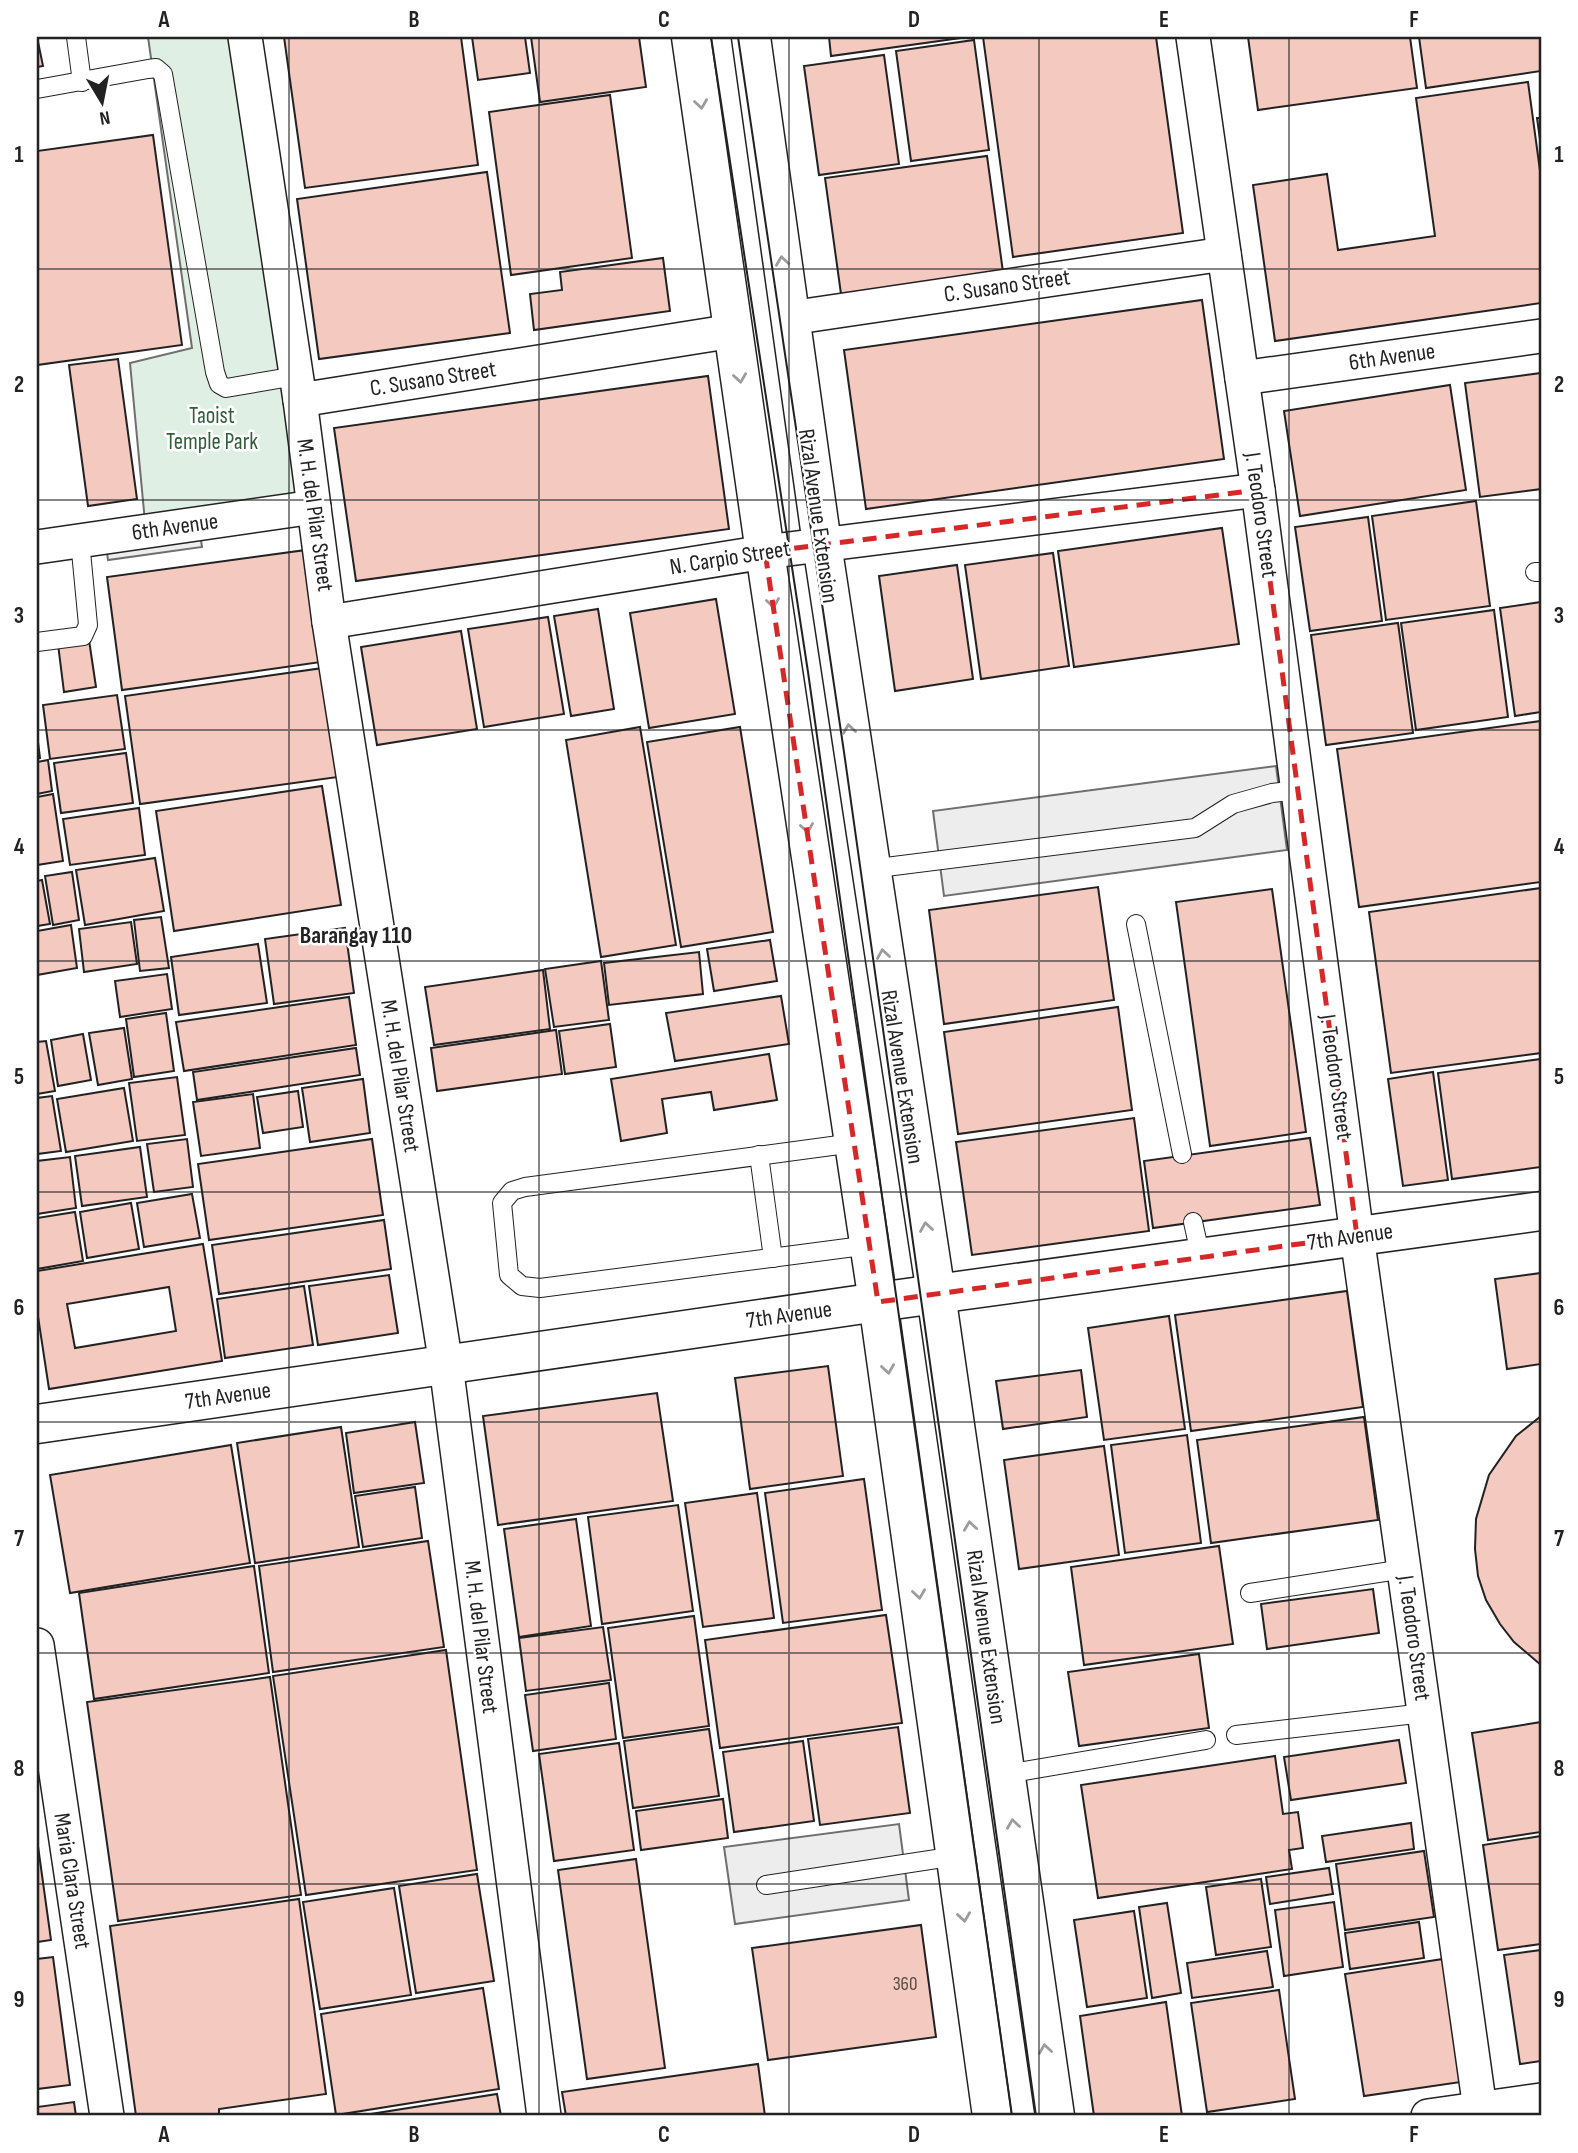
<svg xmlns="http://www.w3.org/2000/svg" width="1578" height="2153" font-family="'Sofia Sans Condensed',sans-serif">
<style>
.green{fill:#e0efe3;stroke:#6f6f6f;stroke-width:2}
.parking{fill:#ededed;stroke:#6f6f6f;stroke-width:2}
.building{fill:#f3c9c0;stroke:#222;stroke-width:2;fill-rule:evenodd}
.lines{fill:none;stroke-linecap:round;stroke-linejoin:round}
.lane-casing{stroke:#222;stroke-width:20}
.street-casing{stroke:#222;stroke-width:36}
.secondary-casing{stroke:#222;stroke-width:41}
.primary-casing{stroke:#222;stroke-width:41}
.lane{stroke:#fff;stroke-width:18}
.street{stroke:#fff;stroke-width:33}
.secondary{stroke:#fff;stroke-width:38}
.primary{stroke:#fff;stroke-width:38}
.tram{stroke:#222;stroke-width:2}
.oneway{stroke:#9c9c9c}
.marked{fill:none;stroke:#d62828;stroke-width:5;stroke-dasharray:14 9;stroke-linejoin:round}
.grid{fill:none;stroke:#222;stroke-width:2;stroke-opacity:0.55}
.labels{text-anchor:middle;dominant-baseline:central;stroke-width:5;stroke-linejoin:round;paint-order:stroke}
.number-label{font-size:19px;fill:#564c4a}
.street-label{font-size:23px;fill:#222;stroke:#fff}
.park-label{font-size:23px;fill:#2f5e38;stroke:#fff}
.neighbourhood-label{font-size:24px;font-weight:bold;fill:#222;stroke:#fff}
.neatline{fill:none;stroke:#222;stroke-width:2.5}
.grid-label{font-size:23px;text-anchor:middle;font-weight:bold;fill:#222}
</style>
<rect width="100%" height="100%" fill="#fff"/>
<!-- green -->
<polygon class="green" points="148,37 234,37 299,500 145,522 130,363 192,348"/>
<!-- parking -->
<g class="parking">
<polygon points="200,533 202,547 108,560 106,545"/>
<polygon points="1276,766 1287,850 944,896 933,811"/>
<polygon points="899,1824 909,1900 735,1924 724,1847"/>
</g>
<!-- building -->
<g class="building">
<polygon points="37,37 43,66 37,67"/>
<polygon points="284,37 461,37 478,165 305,188"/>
<polygon points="472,37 525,37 530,73 478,80"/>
<polygon points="531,37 639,37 646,87 540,102"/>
<polygon points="829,37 968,37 831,56"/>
<polygon points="983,37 1156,37 1183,233 1013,257"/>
<polygon points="1248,37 1410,37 1417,88 1258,110"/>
<polygon points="1419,37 1541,37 1541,71 1426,88"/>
<polygon points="974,40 989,150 911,161 896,51"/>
<polygon points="884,55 899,164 819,175 804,66"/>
<polygon points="1528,82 1541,178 1541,303 1275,341 1253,185 1327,174 1338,250 1435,236 1416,98"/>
<polygon points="610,95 632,258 511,275 489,112"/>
<polygon points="1537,118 1541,118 1541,147"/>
<polygon points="153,135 182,345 37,365 37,151"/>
<polygon points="987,156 1003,272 841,294 825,178"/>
<polygon points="487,172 510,333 319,359 297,199"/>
<polygon points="663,258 670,311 534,330 530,294 562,290 560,272"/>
<polygon points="1202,300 1224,459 866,509 844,350"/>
<polygon points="118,359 137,499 88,506 69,365"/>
<polygon points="1541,373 1541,489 1480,497 1465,383"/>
<polygon points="708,376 729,529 356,581 334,428"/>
<polygon points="1450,385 1466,490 1300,516 1284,411"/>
<polygon points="1476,501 1490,606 1386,620 1372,516"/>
<polygon points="1368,517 1382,621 1310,631 1295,527"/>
<polygon points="1222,528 1239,644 1074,667 1058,551"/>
<polygon points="306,550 321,662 122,690 107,577"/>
<polygon points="1053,553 1069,666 981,679 965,565"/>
<polygon points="957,565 973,679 895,691 879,576"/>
<polygon points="716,599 735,714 649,728 630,613"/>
<polygon points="1541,602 1541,712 1515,716 1500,608"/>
<polygon points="598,609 614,709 571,716 554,616"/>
<polygon points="1494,610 1508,717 1416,730 1401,623"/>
<polygon points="548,617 564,714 484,727 468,629"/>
<polygon points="1398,623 1413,733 1326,745 1311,635"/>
<polygon points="461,631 477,729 377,745 361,647"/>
<polygon points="89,640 96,687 64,692 58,644"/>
<polygon points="323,668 338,777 140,804 125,696"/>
<polygon points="117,695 125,749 50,759 43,705"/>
<polygon points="1541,721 1541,882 1359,907 1337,749"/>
<polygon points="640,727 676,945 601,957 566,740"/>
<polygon points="740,727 773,932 681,947 647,742"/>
<polygon points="37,734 40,758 37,759"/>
<polygon points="126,753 133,803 61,813 54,763"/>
<polygon points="48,760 52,791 37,794 37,762"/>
<polygon points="322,786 341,905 174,931 156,811"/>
<polygon points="53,794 63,861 37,865 37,797"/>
<polygon points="139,808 145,855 70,865 63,819"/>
<polygon points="155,858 164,911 85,925 76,870"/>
<polygon points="72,872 79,920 53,925 45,876"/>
<polygon points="42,880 50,924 37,926 37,881"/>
<polygon points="1098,887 1114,1000 944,1024 929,910"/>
<polygon points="1541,888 1541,1053 1391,1073 1369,912"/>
<polygon points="1272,889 1306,1132 1210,1146 1176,902"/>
<polygon points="161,917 169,968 140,971 134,920"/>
<polygon points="131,922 137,964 84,972 79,929"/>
<polygon points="71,925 77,968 37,975 37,931"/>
<polygon points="345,928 354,993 274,1004 265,939"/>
<polygon points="770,940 777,981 714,991 707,949"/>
<polygon points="258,944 267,1003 179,1015 171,957"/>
<polygon points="699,952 703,994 609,1005 604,963"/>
<polygon points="601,961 609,1020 554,1027 545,969"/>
<polygon points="543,970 550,1029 434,1045 425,987"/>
<polygon points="167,974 172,1009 120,1017 115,981"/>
<polygon points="781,996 789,1044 675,1061 666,1013"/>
<polygon points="349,997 356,1045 184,1071 176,1022"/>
<polygon points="1118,1007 1132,1110 958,1134 944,1032"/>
<polygon points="166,1013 174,1071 134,1077 126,1019"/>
<polygon points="610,1024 616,1067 565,1074 559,1031"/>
<polygon points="124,1028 132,1079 98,1085 89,1033"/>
<polygon points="556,1030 562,1074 437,1091 431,1048"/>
<polygon points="83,1034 91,1080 58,1086 51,1040"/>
<polygon points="46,1041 55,1091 37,1094 37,1042"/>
<polygon points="356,1048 360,1075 197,1100 193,1072"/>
<polygon points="769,1054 777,1100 714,1110 711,1092 662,1099 667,1133 621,1141 611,1079"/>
<polygon points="1541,1059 1541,1167 1452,1179 1438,1073"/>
<polygon points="1433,1072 1448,1180 1403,1186 1388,1079"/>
<polygon points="177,1077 185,1135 137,1141 129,1083"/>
<polygon points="363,1079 370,1133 310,1142 302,1088"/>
<polygon points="124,1088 133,1141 66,1152 57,1099"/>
<polygon points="298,1091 303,1127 263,1133 257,1097"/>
<polygon points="253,1094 260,1148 201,1156 193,1102"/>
<polygon points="52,1096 61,1151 37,1154 37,1098"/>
<polygon points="1134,1118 1149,1231 972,1255 956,1142"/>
<polygon points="1310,1138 1320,1205 1153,1228 1144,1161"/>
<polygon points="187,1139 193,1187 154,1192 147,1144"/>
<polygon points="372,1139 383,1215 209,1240 198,1164"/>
<polygon points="140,1147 147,1197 82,1206 75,1156"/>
<polygon points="70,1157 76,1208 37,1214 37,1161"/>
<polygon points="192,1194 200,1238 144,1247 137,1203"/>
<polygon points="131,1203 139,1249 87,1258 80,1212"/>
<polygon points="75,1212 83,1261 37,1269 37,1218"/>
<polygon points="384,1220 391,1269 219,1294 212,1245"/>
<path d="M203 1244 222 1361 49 1389 37 1310V1271ZM169 1287 176 1331 75 1348 67 1304Z"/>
<polygon points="1541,1273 1541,1364 1507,1369 1495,1279"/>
<polygon points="389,1275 398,1333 318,1345 309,1286"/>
<polygon points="304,1286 313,1345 225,1358 217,1299"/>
<polygon points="1347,1291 1363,1407 1191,1431 1175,1315"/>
<polygon points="1169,1316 1185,1429 1104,1440 1088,1328"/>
<polygon points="828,1366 843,1476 750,1489 735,1378"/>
<polygon points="1081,1370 1087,1417 1003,1429 996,1381"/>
<polygon points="657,1393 673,1501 498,1525 483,1416"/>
<polygon points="1541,1416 1541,1665 1514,1642 1500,1624 1486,1600 1478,1576 1475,1549 1476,1519 1489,1475 1516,1436"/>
<polygon points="1364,1417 1378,1520 1211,1543 1197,1440"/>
<polygon points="415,1422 424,1483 354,1493 346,1433"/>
<polygon points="341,1427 359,1547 255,1563 237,1443"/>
<polygon points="1187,1435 1201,1543 1125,1553 1111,1445"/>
<polygon points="231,1445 250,1563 70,1593 50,1475"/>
<polygon points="1104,1446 1119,1555 1019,1569 1004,1460"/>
<polygon points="864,1479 882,1610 783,1623 765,1493"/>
<polygon points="415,1487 422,1538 363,1547 355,1496"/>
<polygon points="757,1493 774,1618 703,1627 685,1503"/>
<polygon points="678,1505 693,1611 602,1624 588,1517"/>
<polygon points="576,1519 591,1626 519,1637 504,1529"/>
<polygon points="428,1541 444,1647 273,1672 259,1566"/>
<polygon points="1219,1546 1233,1644 1084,1665 1071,1567"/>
<polygon points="254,1566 269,1673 94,1699 79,1593"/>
<polygon points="1373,1589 1379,1633 1267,1649 1261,1604"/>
<polygon points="886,1615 902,1723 720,1748 705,1640"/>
<polygon points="694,1616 709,1726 623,1738 608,1628"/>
<polygon points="603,1627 611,1680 526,1691 519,1638"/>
<polygon points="446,1650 477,1870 306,1895 273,1676"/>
<polygon points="1199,1654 1209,1728 1079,1746 1068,1672"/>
<polygon points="270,1677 301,1895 118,1921 87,1702"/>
<polygon points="609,1683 616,1739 533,1751 525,1695"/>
<polygon points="1541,1722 1541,1832 1488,1840 1472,1733"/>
<polygon points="898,1727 910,1813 820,1825 808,1739"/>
<polygon points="709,1729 719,1796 633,1808 624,1741"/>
<polygon points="1399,1740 1406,1783 1291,1800 1284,1757"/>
<polygon points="803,1741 814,1821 734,1832 723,1752"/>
<polygon points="619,1743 634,1850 554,1861 539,1754"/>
<polygon points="1275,1756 1283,1814 1298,1812 1303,1848 1289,1850 1292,1869 1098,1898 1081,1785"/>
<polygon points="723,1799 728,1838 641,1850 636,1811"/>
<polygon points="1411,1823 1414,1849 1326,1862 1322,1836"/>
<polygon points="1541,1836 1541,1944 1498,1950 1483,1845"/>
<polygon points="37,1839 51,1940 37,1942"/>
<polygon points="1424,1851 1434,1917 1345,1930 1336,1864"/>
<polygon points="636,1859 665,2068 587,2079 558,1870"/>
<polygon points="1329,1868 1333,1894 1270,1904 1266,1877"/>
<polygon points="477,1874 494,1981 416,1993 399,1886"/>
<polygon points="1261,1879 1271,1947 1216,1955 1206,1887"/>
<polygon points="394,1888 411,1995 320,2009 303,1902"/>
<polygon points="299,1899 326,2094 219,2109 219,2116 136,2116 110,1926"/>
<polygon points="1334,1902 1343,1967 1284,1976 1275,1910"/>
<polygon points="1167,1903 1181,1993 1152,1998 1139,1907"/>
<polygon points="1134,1911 1147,1998 1087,2007 1074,1920"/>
<polygon points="1419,1922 1424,1958 1350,1969 1345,1933"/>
<polygon points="921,1925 936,2037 768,2060 752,1948"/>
<polygon points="1541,1950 1541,2061 1520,2064 1504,1955"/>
<polygon points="1267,1951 1273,1987 1192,1998 1187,1963"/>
<polygon points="53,1957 70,2085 37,2089 37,1959"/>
<polygon points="1443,1959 1461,2082 1364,2096 1345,1974"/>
<polygon points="483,1988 499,2089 336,2115 321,2014"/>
<polygon points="1279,1990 1295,2099 1207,2112 1191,2003"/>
<polygon points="1166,2002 1182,2116 1094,2116 1080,2016"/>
<polygon points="758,2064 765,2116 566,2116 562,2092"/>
<polygon points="497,2094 501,2116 358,2116"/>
<polygon points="74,2102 76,2116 37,2116 37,2107"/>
</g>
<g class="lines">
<!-- lane casing -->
<g class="lane-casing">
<g id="lane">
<polyline points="76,37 82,82"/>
<polyline points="37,89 148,69 156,68 163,74 215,372 219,384 226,388 296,376"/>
<polyline points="1535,572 1541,572"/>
<polyline points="37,642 83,636 88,625 80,541"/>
<polyline points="870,869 1195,828 1233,804 1272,793 1298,790"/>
<polyline points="1136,924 1182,1154"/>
<polyline points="854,1143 525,1187 512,1191 502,1203 509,1275 522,1286 540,1288 870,1245"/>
<polyline points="759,1155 773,1258"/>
<polyline points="1193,1222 1201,1258"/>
<polyline points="1250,1593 1404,1569"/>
<polyline points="1236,1735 1424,1713"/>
<polyline points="1006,1774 1206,1740"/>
<polyline points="766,1885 956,1856"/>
</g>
</g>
<!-- street casing -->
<g class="street-casing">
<g id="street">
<polyline points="245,37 300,400 329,622 446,1365 544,2116"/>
<polyline points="1193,37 1258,490 1357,1236 1481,2116"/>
<polyline points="790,318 1224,254"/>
<polyline points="1242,378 1541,336"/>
<polyline points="300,400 733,331"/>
<polyline points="37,547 314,507"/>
<polyline points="329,622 765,552 1258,490"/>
<polyline points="37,1645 107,2116"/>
<polyline points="1428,2116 1541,2100"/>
</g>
</g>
<!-- secondary casing -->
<g class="secondary-casing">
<polyline id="secondary" points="37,1424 878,1302 1541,1211"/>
</g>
<!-- primary casing -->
<g class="primary-casing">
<g id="primary">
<polyline points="691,37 765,552 878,1302 992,2116"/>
<polyline points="751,37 822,544 936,1294 1055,2116"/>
</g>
</g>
<!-- lane -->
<use href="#lane" class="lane"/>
<!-- street -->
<use href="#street" class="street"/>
<!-- secondary -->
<use href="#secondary" class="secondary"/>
<!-- primary -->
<use href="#primary" class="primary"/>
<!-- tram -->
<g class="tram">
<polyline points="711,37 808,672 1012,2116"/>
<polyline points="738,37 844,752 1036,2116"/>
</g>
</g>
<!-- one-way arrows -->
<defs><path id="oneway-chevron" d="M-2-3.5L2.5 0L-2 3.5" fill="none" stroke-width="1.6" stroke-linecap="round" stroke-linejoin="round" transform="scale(1.75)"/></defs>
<g class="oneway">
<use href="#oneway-chevron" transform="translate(701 104) rotate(82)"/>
<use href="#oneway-chevron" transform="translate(782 261) rotate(-98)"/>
<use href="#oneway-chevron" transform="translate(740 378) rotate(82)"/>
<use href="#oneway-chevron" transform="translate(773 603) rotate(81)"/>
<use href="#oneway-chevron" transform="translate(849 729) rotate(-98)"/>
<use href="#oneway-chevron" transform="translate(807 828) rotate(81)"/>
<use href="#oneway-chevron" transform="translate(883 954) rotate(-99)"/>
<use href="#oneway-chevron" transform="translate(926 1227) rotate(-99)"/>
<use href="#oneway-chevron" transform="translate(888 1369) rotate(82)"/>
<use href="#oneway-chevron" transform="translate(970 1526) rotate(-98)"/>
<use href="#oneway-chevron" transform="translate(919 1594) rotate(82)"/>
<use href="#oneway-chevron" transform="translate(1013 1824) rotate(-98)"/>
<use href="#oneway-chevron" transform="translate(964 1917) rotate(82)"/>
<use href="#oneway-chevron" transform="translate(1045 2049) rotate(-98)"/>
</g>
<!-- marked area -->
<path class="marked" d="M1258 490 1357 1236 878 1302 765 552Z"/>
<!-- grid -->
<path class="grid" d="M289 37V2116M539 37V2116M789 37V2116M1039 37V2116M1289 37V2116M37 269H1541M37 500H1541M37 730H1541M37 961H1541M37 1192H1541M37 1422H1541M37 1653H1541M37 1884H1541"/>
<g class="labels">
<!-- number labels -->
<g class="number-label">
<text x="905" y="1984">360</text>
</g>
<!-- street labels -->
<g class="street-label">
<text transform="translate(1007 286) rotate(-8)">C. Susano Street</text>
<text transform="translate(1392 357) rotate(-8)">6th Avenue</text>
<text transform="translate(433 379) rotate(-9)">C. Susano Street</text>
<text transform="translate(315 515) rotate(82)">M. H. del Pilar Street</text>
<text transform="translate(1261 515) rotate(82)">J. Teodoro Street</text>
<text transform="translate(818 516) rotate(82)">Rizal Avenue Extension</text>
<text transform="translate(175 527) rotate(-8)">6th Avenue</text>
<text transform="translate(730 558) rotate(-9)">N. Carpio Street</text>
<text transform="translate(400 1076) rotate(81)">M. H. del Pilar Street</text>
<text transform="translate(902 1077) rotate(81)">Rizal Avenue Extension</text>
<text transform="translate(1336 1077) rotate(82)">J. Teodoro Street</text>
<text transform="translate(1350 1237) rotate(-8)">7th Avenue</text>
<text transform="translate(789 1315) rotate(-8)">7th Avenue</text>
<text transform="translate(228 1396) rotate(-8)">7th Avenue</text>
<text transform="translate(481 1637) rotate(83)">M. H. del Pilar Street</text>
<text transform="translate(986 1637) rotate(82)">Rizal Avenue Extension</text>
<text transform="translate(1414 1638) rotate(82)">J. Teodoro Street</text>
<text transform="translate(72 1881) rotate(81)">Maria Clara Street</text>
</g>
<!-- park labels -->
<g class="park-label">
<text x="212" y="416">Taoist<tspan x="212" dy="26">Temple Park</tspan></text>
</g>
<!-- neighbourhood labels -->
<g class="neighbourhood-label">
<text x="356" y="935">Barangay 110</text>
</g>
</g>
<!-- border -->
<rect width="1578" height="2153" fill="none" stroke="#ffffff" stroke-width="77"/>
<!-- north arrow -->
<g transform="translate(102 102) rotate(170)" stroke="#ffffff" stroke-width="5" paint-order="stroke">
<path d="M0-5L12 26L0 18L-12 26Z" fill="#222222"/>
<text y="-10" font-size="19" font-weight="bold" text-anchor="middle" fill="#222222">N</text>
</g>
<rect x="38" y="38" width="1502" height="2076" class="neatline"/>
<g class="grid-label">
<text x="164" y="27">A</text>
<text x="414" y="27">B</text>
<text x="664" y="27">C</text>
<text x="914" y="27">D</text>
<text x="1164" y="27">E</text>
<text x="1414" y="27">F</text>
<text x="19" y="162">1</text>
<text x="1559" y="162">1</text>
<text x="19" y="392">2</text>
<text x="1559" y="392">2</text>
<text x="19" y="623">3</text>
<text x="1559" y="623">3</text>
<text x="19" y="854">4</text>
<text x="1559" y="854">4</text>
<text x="19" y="1084">5</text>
<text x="1559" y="1084">5</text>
<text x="19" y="1315">6</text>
<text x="1559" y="1315">6</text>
<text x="19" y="1546">7</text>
<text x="1559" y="1546">7</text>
<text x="19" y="1776">8</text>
<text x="1559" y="1776">8</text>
<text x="19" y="2007">9</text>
<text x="1559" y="2007">9</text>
<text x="164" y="2142">A</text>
<text x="414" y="2142">B</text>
<text x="664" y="2142">C</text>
<text x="914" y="2142">D</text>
<text x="1164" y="2142">E</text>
<text x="1414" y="2142">F</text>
</g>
</svg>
